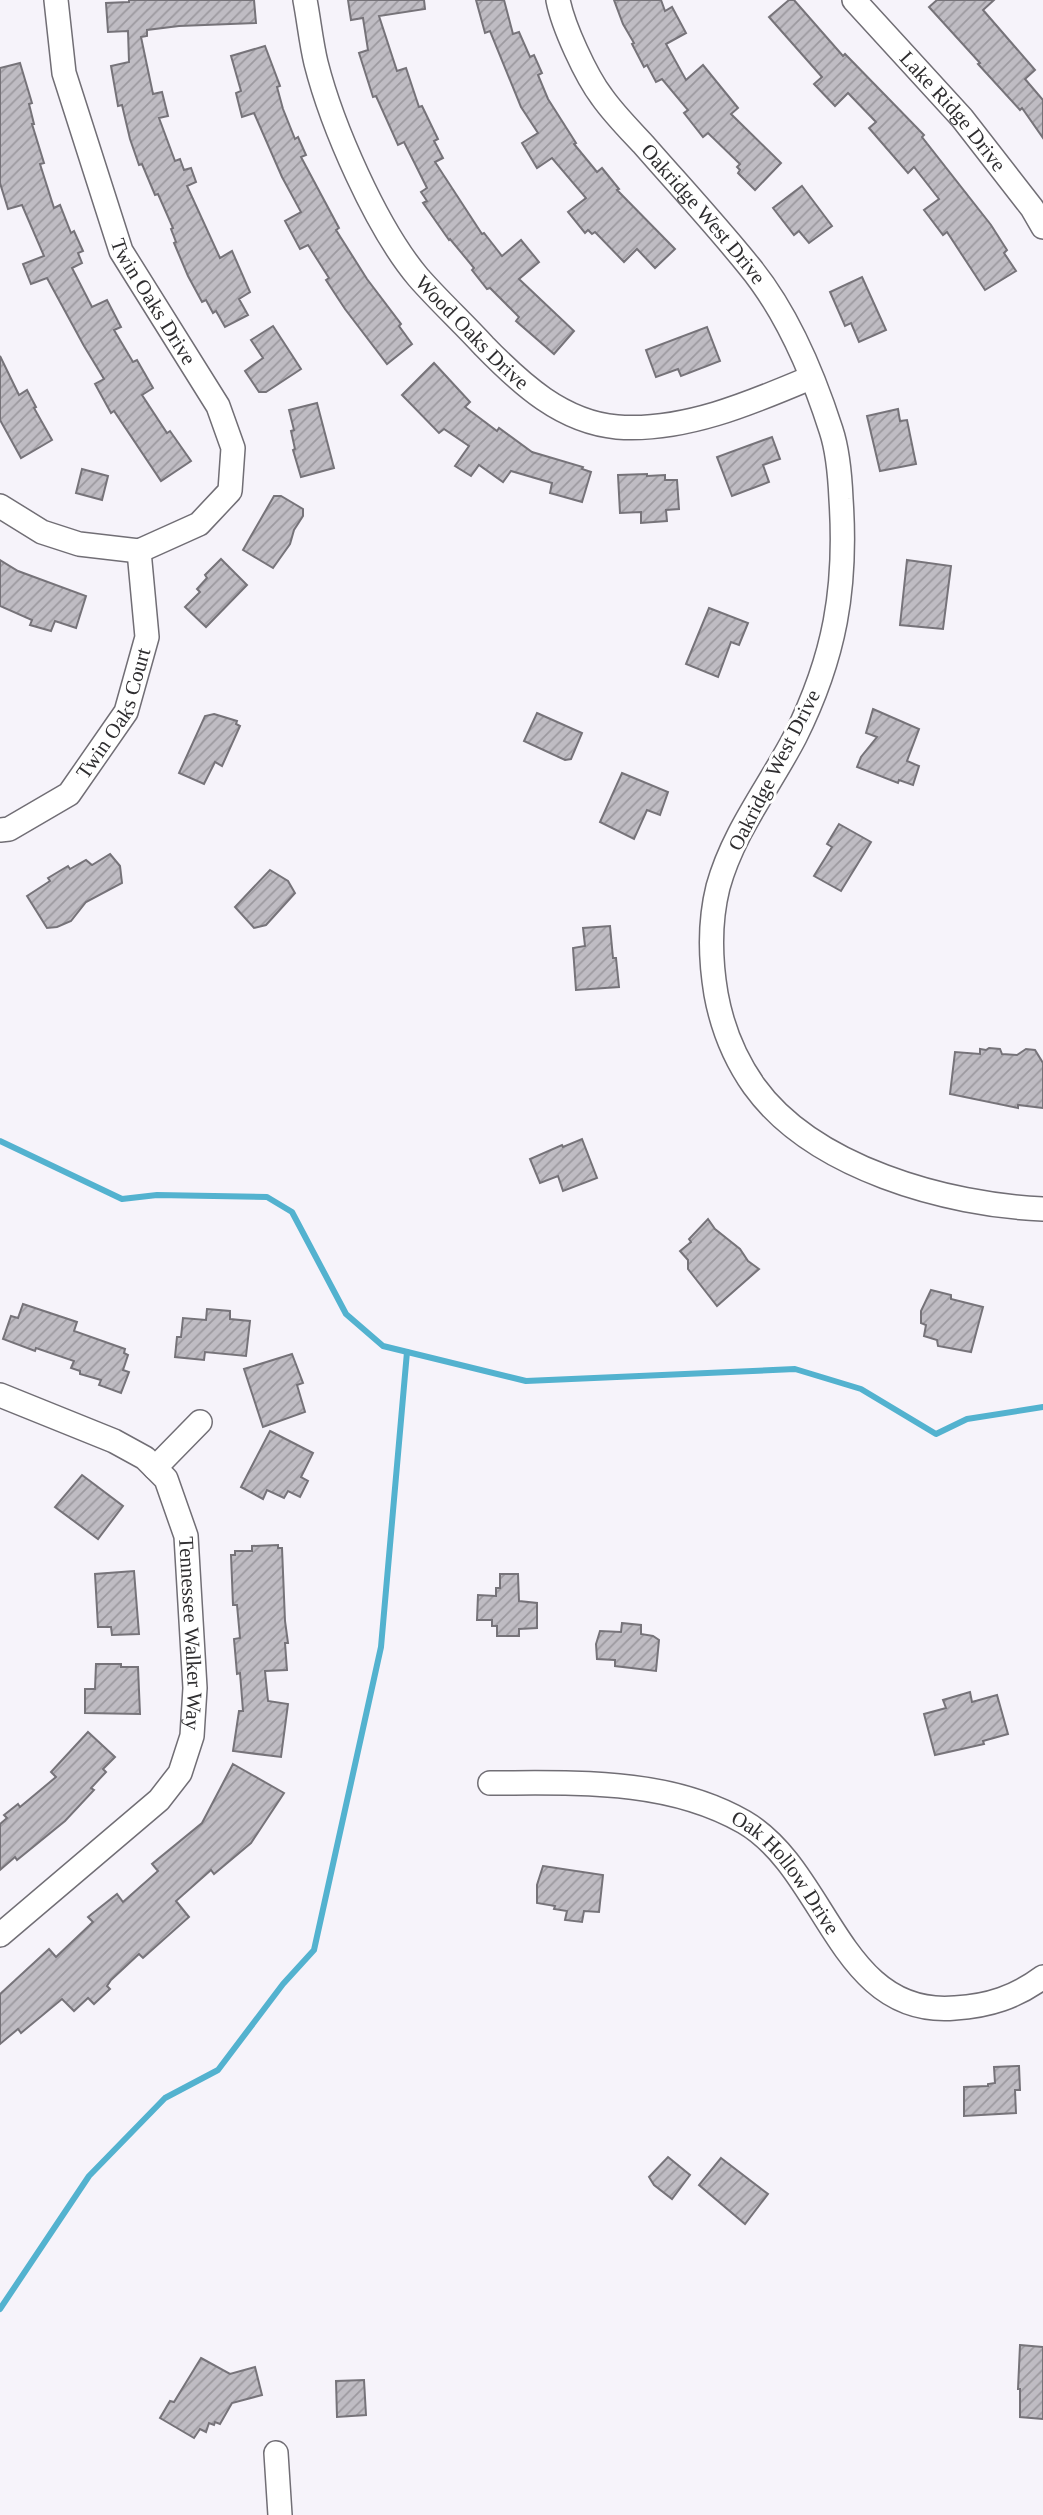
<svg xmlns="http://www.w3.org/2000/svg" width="1043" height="2515" font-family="Georgia,serif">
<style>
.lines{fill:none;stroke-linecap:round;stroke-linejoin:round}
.stream{stroke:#53b2cf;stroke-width:6}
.building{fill:url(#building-hatch);stroke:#767379;stroke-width:2}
.street-casing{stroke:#716e75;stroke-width:26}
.street{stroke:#fff;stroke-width:23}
.labels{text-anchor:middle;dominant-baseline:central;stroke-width:6;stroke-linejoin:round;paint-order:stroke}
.street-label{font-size:21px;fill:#2f2e30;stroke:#fff}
</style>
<defs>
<pattern id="building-hatch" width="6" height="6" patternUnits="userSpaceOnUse" patternTransform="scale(1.75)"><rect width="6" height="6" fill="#bfbcc3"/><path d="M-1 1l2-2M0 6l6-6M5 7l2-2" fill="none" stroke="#9c999f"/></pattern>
</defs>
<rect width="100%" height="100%" fill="#f6f3fa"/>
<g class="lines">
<!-- stream -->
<g class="stream">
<polyline points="0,1141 122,1199 157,1195 267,1197 292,1212 346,1314 383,1346 526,1381 795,1369 861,1389 936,1434 967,1419 1043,1407"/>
<polyline points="0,2309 89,2176 165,2098 218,2070 283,1984 314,1950 381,1647 407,1352"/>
</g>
</g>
<!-- building -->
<g class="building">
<polygon points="129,0 254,0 256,23 179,26 147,30 147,36 141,37 153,94 162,92 168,116 159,118 175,161 180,159 184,170 191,168 196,182 187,186 220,258 232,251 250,292 239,299 248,315 225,327 216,311 213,313 206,300 202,302 188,276 174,243 176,242 171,229 173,228 158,194 155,195 142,164 139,165 130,139 122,105 118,106 111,66 129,62 128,31 108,32 106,3 129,2"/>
<polygon points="348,0 424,0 425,9 379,16 397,71 406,68 419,107 422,106 438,139 434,141 443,158 435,162 482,234 484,233 502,256 521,240 539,262 519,279 574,331 554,354 516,321 519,317 490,288 487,289 472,270 474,268 450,239 449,240 423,203 427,201 421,192 427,188 404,142 398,145 376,96 373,97 359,53 368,50 363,18 351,20"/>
<polygon points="476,0 504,0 513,34 519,32 530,57 534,55 542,73 538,75 548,99 576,143 574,144 597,172 602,168 619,189 617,190 675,249 655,268 637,249 624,262 595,232 592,234 588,230 585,233 568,212 586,198 552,158 537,168 522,143 538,133 521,107 490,31 485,33"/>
<polygon points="614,0 661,0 665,11 672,7 686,33 666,44 686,80 703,65 738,108 731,114 781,163 755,190 738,173 740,170 737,167 740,164 708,133 703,137 684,113 688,110 662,79 656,82 647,65 644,67 632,44 634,43 623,24"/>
<polygon points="789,0 794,0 843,56 845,54 924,135 922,137 991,225 1007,250 1004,253 1016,271 985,290 947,232 943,235 924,210 939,199 914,167 908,173 869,128 876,122 848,93 835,106 814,84 822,77 769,17"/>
<polygon points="937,0 994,0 983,10 1035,70 1025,79 1043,100 1043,138 1022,108 1020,110 978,64 980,63 929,7"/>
<polygon points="265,46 280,86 277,87 283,109 295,139 298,137 306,155 301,157 339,228 336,230 367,279 401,324 399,326 412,344 387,364 345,309 326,280 329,278 308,245 300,249 285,221 301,212 282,177 254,113 242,117 236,93 241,91 231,56"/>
<polygon points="20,63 32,103 29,104 34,124 32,124 44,163 40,164 54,208 60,205 71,233 74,231 83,251 78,253 82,263 72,268 92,307 107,300 121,327 114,330 133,362 137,360 153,388 142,395 167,433 170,431 191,461 161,481 114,411 111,413 95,384 104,379 84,346 47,278 31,284 23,264 44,256 22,205 8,209 0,183 0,68"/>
<polygon points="802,186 832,226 809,243 799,231 794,235 773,208"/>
<polygon points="862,277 886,330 859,342 851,323 845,326 830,292"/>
<polygon points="273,326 301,369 266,392 259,392 245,371 263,358 251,340"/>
<polygon points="707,327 720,361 681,376 678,369 656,377 646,350"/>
<polygon points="0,356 19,395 27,390 36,407 34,408 52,440 21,458 0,420"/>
<polygon points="434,363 470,402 465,407 497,431 499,428 532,452 583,467 582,469 591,472 582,502 550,493 552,483 511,471 503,482 479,465 471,476 455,466 469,446 444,429 439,433 402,395"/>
<polygon points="317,403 334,468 301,477 293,450 295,449 291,431 294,430 289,410"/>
<polygon points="898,409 900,421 907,420 916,464 880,471 867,416"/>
<polygon points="772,437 780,459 763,465 769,482 732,496 717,457"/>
<polygon points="82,469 108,476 102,500 76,493"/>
<polygon points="647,474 647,476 665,475 665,480 677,480 679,509 666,510 667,521 641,523 641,512 620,513 618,475"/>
<polygon points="274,496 281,496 303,509 303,516 294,530 290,544 273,568 243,550"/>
<polygon points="221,559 247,585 206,627 185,607 200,592 197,589 207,578 205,575"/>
<polygon points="0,560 18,571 86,596 76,628 55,621 51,631 30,625 32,620 0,606"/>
<polygon points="907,560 951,566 943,629 900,625"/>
<polygon points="709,608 748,623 739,645 731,642 718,677 686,664"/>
<polygon points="873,709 919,729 907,761 919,766 913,785 899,780 898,783 857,767 861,757 877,737 866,733"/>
<polygon points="537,713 582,733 571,759 565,760 524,741"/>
<polygon points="214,714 237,721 236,724 240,726 222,766 215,762 204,784 179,773 205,716"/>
<polygon points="622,773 668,792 660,815 647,810 634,839 600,822"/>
<polygon points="839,824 871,842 841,891 814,876 832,847 827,844"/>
<polygon points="110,854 120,866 122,883 86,902 71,921 57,927 47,928 27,896 50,881 48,878 68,866 70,869 86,860 92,865"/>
<polygon points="270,870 288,881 295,893 266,925 254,928 235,907"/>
<polygon points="610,926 613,958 616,958 619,987 576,990 573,948 585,946 583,928"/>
<polygon points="989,1048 1000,1049 1002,1054 1017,1055 1026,1049 1035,1050 1043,1063 1043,1108 1018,1105 1018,1108 950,1094 955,1052 980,1054 980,1049 986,1050"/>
<polygon points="582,1139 597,1178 563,1191 558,1176 540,1183 530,1159 562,1145 563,1147"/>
<polygon points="708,1219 715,1229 740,1249 748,1261 759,1269 717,1306 695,1278 688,1269 688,1260 680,1251 691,1242 689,1239"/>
<polygon points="931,1290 951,1295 951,1299 983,1307 971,1352 938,1346 937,1340 924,1336 926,1325 921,1323 921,1311"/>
<polygon points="23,1304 77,1322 74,1331 125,1349 124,1353 128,1355 123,1370 129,1372 121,1393 99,1385 101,1380 80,1374 80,1371 71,1368 74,1361 36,1348 35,1351 3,1339 11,1316 18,1318"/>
<polygon points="207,1309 230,1311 230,1319 250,1321 246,1356 205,1352 204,1360 175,1357 177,1337 181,1337 183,1318 206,1320"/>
<polygon points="292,1354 303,1383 297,1385 305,1412 263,1427 244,1369"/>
<polygon points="270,1431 313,1453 301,1477 308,1481 300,1497 288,1491 284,1498 267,1490 263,1499 241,1487"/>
<polygon points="82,1475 123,1506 98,1539 55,1507"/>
<polygon points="278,1545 278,1548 282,1548 285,1621 288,1643 285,1643 287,1670 265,1671 268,1701 288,1704 281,1757 233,1751 239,1711 243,1711 240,1673 237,1674 234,1639 240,1638 237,1605 233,1605 231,1555 235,1555 235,1551 252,1551 252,1546"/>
<polygon points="134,1571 139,1634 112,1635 111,1627 98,1627 95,1574"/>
<polygon points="500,1574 518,1574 519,1601 537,1603 537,1628 519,1629 519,1636 497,1636 497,1626 492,1626 492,1620 477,1620 478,1595 496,1596 496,1588 500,1588"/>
<polygon points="622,1623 641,1625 641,1634 653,1636 659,1640 656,1671 615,1666 615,1660 597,1659 596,1644 600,1631 621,1632"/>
<polygon points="96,1664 121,1664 121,1667 138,1667 140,1714 85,1713 85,1689 95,1689"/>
<polygon points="970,1692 972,1702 997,1695 1008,1734 983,1741 984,1744 935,1755 924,1714 946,1708 943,1700"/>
<polygon points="88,1732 115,1757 103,1769 106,1772 91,1788 94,1790 65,1821 17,1860 15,1857 0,1870 0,1824 7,1818 4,1815 18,1804 20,1807 56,1777 51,1772"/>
<polygon points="233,1764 284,1793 251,1843 214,1874 211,1870 176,1901 189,1917 143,1958 139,1954 111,1980 107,1986 110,1989 94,2004 88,1998 74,2011 62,1999 21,2033 18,2029 0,2044 0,1994 49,1949 56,1957 93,1922 88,1917 117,1894 123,1902 158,1871 152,1864 202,1823"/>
<polygon points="543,1866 603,1875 599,1912 584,1911 582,1922 565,1920 567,1911 554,1909 555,1906 537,1903 537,1885"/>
<polygon points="1019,2066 1020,2090 1015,2090 1016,2113 964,2116 964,2087 988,2086 988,2084 995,2083 994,2067"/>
<polygon points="668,2157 690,2175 672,2199 654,2185 649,2177"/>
<polygon points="721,2158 768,2194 745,2224 699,2185"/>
<polygon points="1020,2345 1043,2347 1043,2419 1020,2417 1020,2389 1018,2389"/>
<polygon points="201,2358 230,2374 255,2367 262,2395 232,2403 220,2424 215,2422 214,2425 209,2423 206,2432 200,2429 194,2438 160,2418 170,2401 174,2402"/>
<polygon points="364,2380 366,2415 337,2417 336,2381"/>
</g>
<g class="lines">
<!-- street casing -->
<g class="street-casing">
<g id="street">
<path id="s1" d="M56 0 64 73 121 251 218 406 233 448 230 491 199 524 139 551"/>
<path id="s2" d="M305 0C309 21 311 42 316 63 332 126 376 227 418 277 439 301 463 323 484 346 521 384 562 422 617 427 683 432 751 403 810 378"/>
<path id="s3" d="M558 0C563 26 586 76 602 97 614 114 629 129 643 144 678 184 715 224 749 266 787 312 813 374 831 430 838 451 840 476 841 499 847 588 835 657 795 737 769 787 733 832 718 887 709 923 710 958 716 994 722 1027 735 1059 754 1086 813 1168 947 1205 1043 1209"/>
<path id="s4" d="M854 0 962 118 1032 208 1043 227"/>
<polyline points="0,506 42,532 79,544 139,551"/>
<path id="s5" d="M0 830 9 829 69 794 126 712 147 637 139 551"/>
<path id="s6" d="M0 1395 114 1441 145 1458 166 1479 186 1536 195 1688 192 1736 180 1773 159 1800 0 1935"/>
<polyline points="155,1468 200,1422"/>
<path id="s7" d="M490 1783C576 1783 667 1778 744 1822 828 1871 839 2018 955 2008 989 2006 1016 1997 1043 1977"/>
<polyline points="276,2453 280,2515"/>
</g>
</g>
<!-- street -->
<use href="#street" class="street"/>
</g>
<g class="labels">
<!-- street labels -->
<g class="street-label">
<text stroke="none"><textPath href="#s4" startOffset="149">Lake Ridge Drive</textPath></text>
<text stroke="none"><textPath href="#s3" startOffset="262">Oakridge West Drive</textPath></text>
<text stroke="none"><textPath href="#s1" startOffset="320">Twin Oaks Drive</textPath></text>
<text stroke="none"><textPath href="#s2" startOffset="380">Wood Oaks Drive</textPath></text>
<text stroke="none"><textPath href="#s5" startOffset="172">Twin Oaks Court</textPath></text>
<text transform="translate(774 770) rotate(-63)">Oakridge West Drive</text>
<text stroke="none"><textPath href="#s6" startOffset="346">Tennessee Walker Way</textPath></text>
<text stroke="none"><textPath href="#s7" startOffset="326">Oak Hollow Drive</textPath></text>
</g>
</g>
</svg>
